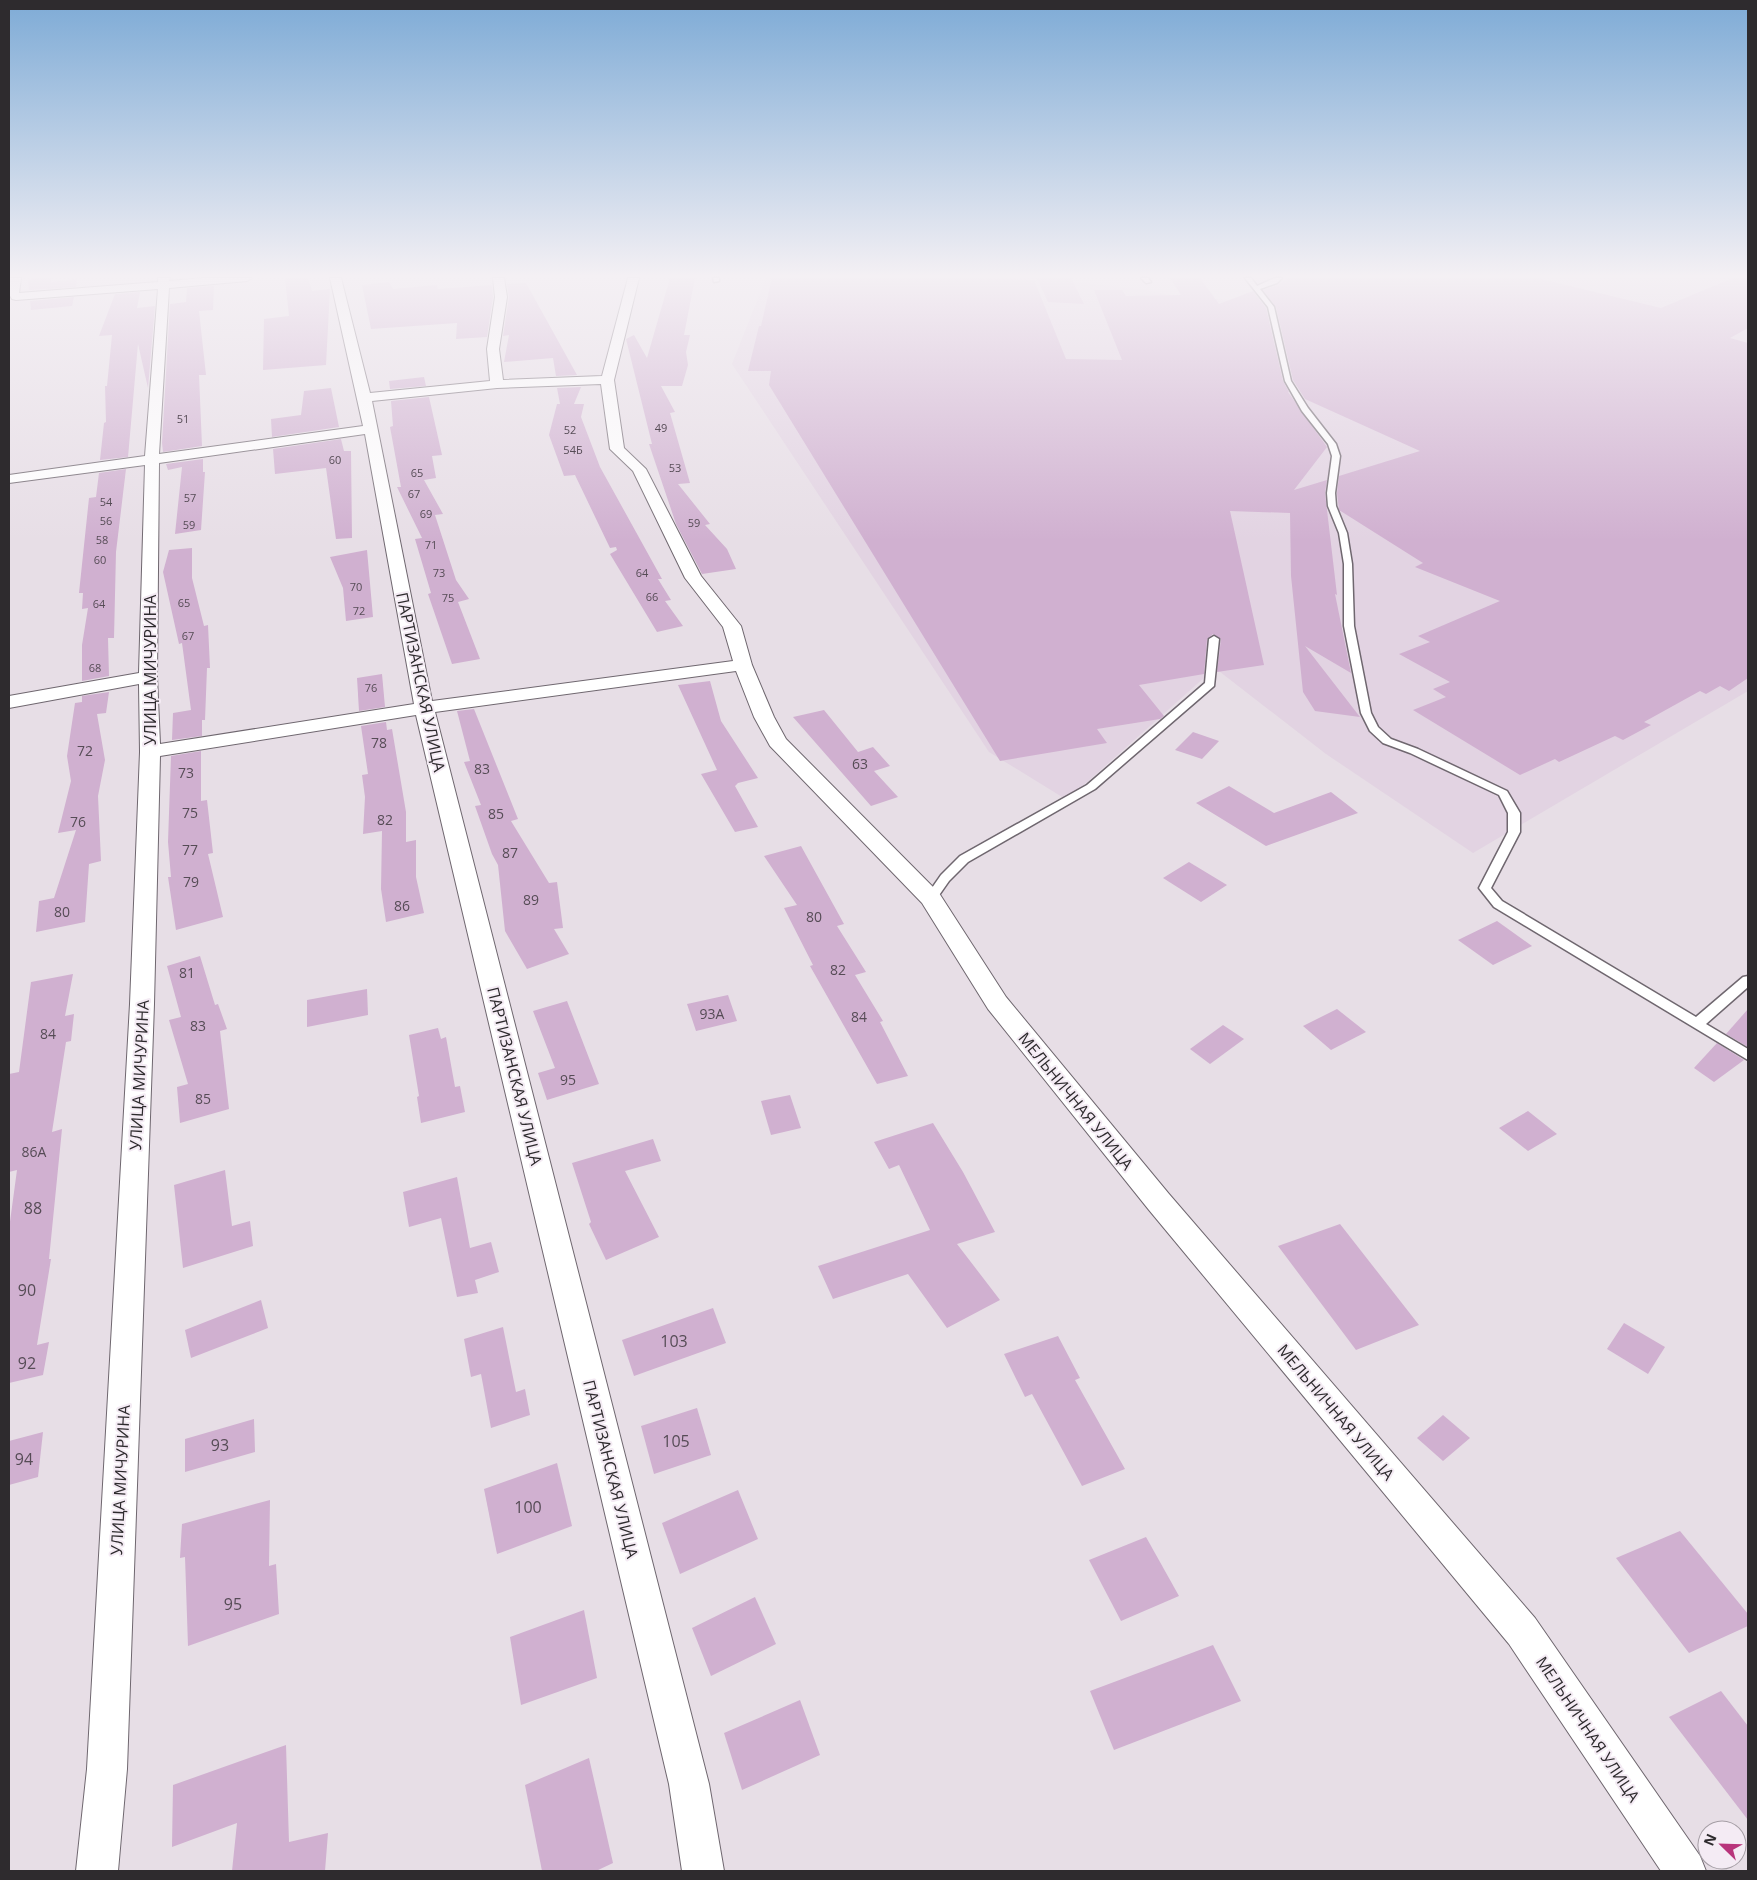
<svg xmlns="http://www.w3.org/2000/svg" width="1757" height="1880" font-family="'Open Sans',sans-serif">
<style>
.built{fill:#e2d3e2}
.building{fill:#d0b0d0}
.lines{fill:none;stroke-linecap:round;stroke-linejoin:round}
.lane-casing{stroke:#6f676f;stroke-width:3}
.street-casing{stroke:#6f676f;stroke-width:2}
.lane{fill:#fff;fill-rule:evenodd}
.street{fill:#fff;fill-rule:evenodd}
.labels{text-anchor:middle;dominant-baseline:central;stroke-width:4;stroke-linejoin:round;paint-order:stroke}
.far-number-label{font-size:11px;fill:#564c56}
.number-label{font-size:14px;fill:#564c56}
.street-label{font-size:16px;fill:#2e2b2e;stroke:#f4ebf4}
.near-number-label{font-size:16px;fill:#564c56}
</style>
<rect width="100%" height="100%" fill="#e7dee6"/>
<!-- built -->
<polygon class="built" points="766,278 1037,278 1139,289 1181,297 1269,302 1250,278 1748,278 1748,691 1473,853 1326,754 1215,668 1067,800 989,752 732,364"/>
<!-- building -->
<g class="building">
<polygon points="40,278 51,278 51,282 77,279 76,287 29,290 28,280"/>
<polygon points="285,278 308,278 312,291 330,289 326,365 263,370 264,319 289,316"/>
<polygon points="670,278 695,278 684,335 690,335 686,352 688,365 682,386 661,386 675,412 670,413 690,483 678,484 710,524 705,525 727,549 736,569 702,574 676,524 649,444 652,444 626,339 634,335 647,358"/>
<polygon points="772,278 956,278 1034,280 1066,359 1122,360 1094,290 1122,290 1126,296 1181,295 1170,278 1200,278 1219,304 1253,291 1266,308 1283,381 1289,392 1288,392 1327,447 1294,490 1327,480 1325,493 1337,595 1335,594 1351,673 1305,646 1360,717 1315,711 1303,692 1291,576 1290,513 1230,511 1264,665 1217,672 1221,639 1213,634 1207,639 1204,674 1139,685 1164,716 1160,719 1097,729 1107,743 1000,761 769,385 771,371 748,371 759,326 761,326"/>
<polygon points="1037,278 1071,278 1084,304 1048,302"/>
<polygon points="1287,278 1537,278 1661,308 1733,278 1748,278 1748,328 1730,338 1748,343 1748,678 1729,691 1720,686 1706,694 1700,691 1644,722 1651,725 1623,740 1615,736 1559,762 1555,759 1520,775 1413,710 1446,697 1433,689 1450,682 1399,654 1430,642 1418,636 1500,601 1415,567 1423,563 1339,510 1337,493 1339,476 1420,451 1305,399 1293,380 1276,307 1263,290 1278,285"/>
<polygon points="389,282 393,289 437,285 438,289 492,285 493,297 487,337 456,339 457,323 371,329 362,285"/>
<polygon points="526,283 567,357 577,375 556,376 553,358 504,362 509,335 503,336 509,297 507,284"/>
<polygon points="214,286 213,310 199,311 206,375 199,375 202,446 163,452 162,443 170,304 186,302 187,288"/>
<polygon points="140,292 137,308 155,306 148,388 138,344 128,457 100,460 104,423 106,422 105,386 107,386 112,335 99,336 115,294"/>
<polygon points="74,297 72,306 31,310 30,301"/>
<polygon points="424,377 426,386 390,389 389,381"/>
<polygon points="581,387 574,404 584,404 581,417 600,467 662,579 658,579 671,600 665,601 683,626 657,632 610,554 617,550 616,547 610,548 575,475 564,476 549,435 557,404 560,404 557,388"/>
<polygon points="331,388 339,427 272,437 271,419 301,415 304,391"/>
<polygon points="429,397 442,455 432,456 436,478 424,480 443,514 435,515 456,580 469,599 458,602 480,659 452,664 428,594 431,593 415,539 422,538 397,487 401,487 390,427 393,426 391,401"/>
<polygon points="341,439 344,451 351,451 352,538 336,539 326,468 275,474 273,449"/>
<polygon points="203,459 203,472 205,472 201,530 175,534 182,467 168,470 166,464"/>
<polygon points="126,469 116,552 114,638 108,638 109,676 82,681 82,645 88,608 82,609 83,593 79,593 89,498 96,497 99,473"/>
<polygon points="192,548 192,578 204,626 208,625 210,668 207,668 205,720 202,720 202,736 172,740 173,713 191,710 182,643 179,644 163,572 169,550"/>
<polygon points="367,550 373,617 346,621 343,588 330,557"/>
<polygon points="382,674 385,707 359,711 357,678"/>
<polygon points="710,681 721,721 758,778 738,783 735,786 758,827 735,832 701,774 717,770 678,685"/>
<polygon points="109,692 106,713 97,714 105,760 98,796 101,861 89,864 85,922 36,932 39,901 54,898 76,830 58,833 71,781 67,756 75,703 82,702 82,696"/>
<polygon points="474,709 518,819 511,821 549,883 557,882 563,928 554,929 569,954 527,969 505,931 498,865 492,854 475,806 481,805 464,762 470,761 457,711"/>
<polygon points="824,710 858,752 873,747 890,766 874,771 898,797 871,806 793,717"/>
<polygon points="386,722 387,730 392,729 406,812 406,842 416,840 416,877 424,913 386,922 381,889 382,831 363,834 365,797 362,775 368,774 361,726"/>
<polygon points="1193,732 1219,741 1202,759 1175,750"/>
<polygon points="201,751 201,801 207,800 213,853 208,854 223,917 176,930 168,877 171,877 168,842 171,756"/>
<polygon points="1229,786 1274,813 1331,792 1358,813 1266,846 1196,803"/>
<polygon points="801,846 844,924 837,926 866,972 855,975 883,1021 880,1022 908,1076 877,1084 810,966 813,965 784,908 797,905 764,856"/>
<polygon points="1189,862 1227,885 1201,902 1163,878"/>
<polygon points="1497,921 1532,946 1493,965 1458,940"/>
<polygon points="200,956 215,1005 218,1004 227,1029 220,1031 229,1109 180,1123 177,1087 188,1084 169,1020 181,1017 167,966"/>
<polygon points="73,974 65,1016 74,1014 71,1041 66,1042 52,1132 62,1129 49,1259 51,1259 37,1345 49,1342 43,1375 9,1383 9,1229 17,1170 9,1172 9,1074 19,1072 31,982"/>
<polygon points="367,989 368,1015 307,1027 307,1000"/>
<polygon points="728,995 737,1021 696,1031 687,1004"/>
<polygon points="567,1001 599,1084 547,1100 538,1073 555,1068 533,1011"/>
<polygon points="1337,1009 1366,1032 1331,1050 1303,1026"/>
<polygon points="1748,1009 1748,1047 1726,1034"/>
<polygon points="1223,1025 1244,1039 1210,1064 1190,1049"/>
<polygon points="438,1028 441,1039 446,1037 455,1087 460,1086 465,1112 421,1123 417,1097 419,1096 409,1035"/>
<polygon points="1717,1043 1744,1060 1714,1082 1694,1068"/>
<polygon points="790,1095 801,1128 771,1135 761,1101"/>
<polygon points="1528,1111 1557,1134 1528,1151 1499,1128"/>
<polygon points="933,1123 963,1172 995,1232 957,1244 1000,1300 947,1328 908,1274 833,1299 818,1266 930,1230 899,1165 889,1169 874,1142"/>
<polygon points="653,1139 661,1161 625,1171 659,1237 606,1260 589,1224 591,1222 572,1163"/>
<polygon points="225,1170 232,1226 250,1221 253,1246 183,1268 174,1185"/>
<polygon points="457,1177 470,1248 491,1242 499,1272 475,1280 478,1293 457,1297 441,1218 409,1227 403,1192"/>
<polygon points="1340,1224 1419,1325 1356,1350 1278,1246"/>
<polygon points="261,1300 268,1328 191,1358 185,1330"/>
<polygon points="713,1308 726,1343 634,1376 622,1340"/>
<polygon points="1624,1323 1665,1347 1648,1374 1607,1349"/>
<polygon points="503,1327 516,1392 525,1389 530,1415 491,1428 481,1374 471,1377 464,1339"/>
<polygon points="1058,1336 1080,1378 1075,1380 1125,1469 1082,1486 1032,1394 1025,1397 1004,1354"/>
<polygon points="697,1408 711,1455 654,1474 641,1426"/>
<polygon points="1443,1415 1470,1438 1443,1461 1417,1438"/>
<polygon points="254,1419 255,1452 185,1472 185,1439"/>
<polygon points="43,1432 38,1477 9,1485 9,1441"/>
<polygon points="557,1463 572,1526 497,1554 484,1489"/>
<polygon points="738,1490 758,1539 680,1574 662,1523"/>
<polygon points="270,1500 269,1566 276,1564 279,1614 188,1646 185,1557 180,1558 182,1524"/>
<polygon points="1680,1531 1748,1614 1748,1626 1689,1653 1616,1558"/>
<polygon points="1146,1537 1179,1596 1121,1621 1089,1560"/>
<polygon points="755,1597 776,1644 711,1676 692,1628"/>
<polygon points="584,1610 597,1678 521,1705 510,1637"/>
<polygon points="1213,1645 1241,1701 1114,1750 1090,1691"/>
<polygon points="1721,1691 1748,1726 1748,1820 1669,1717"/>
<polygon points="800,1700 820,1755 742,1790 724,1733"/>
<polygon points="286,1745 289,1842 328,1833 325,1871 232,1871 237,1823 172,1847 173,1785"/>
<polygon points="589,1758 613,1863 596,1871 542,1871 525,1785"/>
</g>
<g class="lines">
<!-- lane casing -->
<g class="lane-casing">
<g id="lane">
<polygon points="713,278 719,278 719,281 714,282"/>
<polygon points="1141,278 1148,278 1151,282 1146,283"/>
<polygon points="1245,278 1251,278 1257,286 1275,278 1282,278 1277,283 1260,289 1274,307 1291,381 1308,408 1336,444 1340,456 1335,493 1336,506 1347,533 1352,564 1354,626 1371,713 1378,727 1391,739 1418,749 1507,791 1520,813 1520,832 1491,888 1502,901 1696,1017 1743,977 1748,976 1748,987 1706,1024 1748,1049 1748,1060 1494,907 1479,888 1508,832 1508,813 1499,795 1410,753 1383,743 1370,731 1361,713 1344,626 1344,564 1339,533 1328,506 1327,493 1332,456 1328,444 1302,411 1285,381 1268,307"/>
<polygon points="1214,636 1219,639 1214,686 1095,789 968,862 949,881 935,901 927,901 925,898 941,875 960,856 1087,785 1205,683 1209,639"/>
</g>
</g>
<!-- street casing -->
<g class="street-casing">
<path id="street" d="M10 278H21L19 293 158 282V278H170L169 281 203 278H252L247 281 169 288 159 454 363 426 330 278H341L370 393 490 381 487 349 495 297 493 278H504L507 297 499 349 503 380 602 376 628 278H639L614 380 624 448 646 469 701 576 741 626 752 665 774 717 786 739 939 893 1006 997 1169 1194 1535 1618 1700 1856 1706 1871H1661L1509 1644 1149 1210 988 1009 922 903 770 746 754 717 736 671 435 712 709 1784 724 1871H682L669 1784 416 715 160 756 154 1004 127 1769 118 1871H76L87 1769 130 1004 140 752 139 684 9 708V696L139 673 145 465 9 483V475L145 456 158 289 16 300 12 299 9 294ZM601 384 610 449 633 471 685 578 723 627 733 661 432 701 372 401 497 388ZM365 434 414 704 160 744 157 677 159 463Z"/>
</g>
<!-- lane -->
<use href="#lane" class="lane"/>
<!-- street -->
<use href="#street" class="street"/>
</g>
<!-- sky -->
<linearGradient id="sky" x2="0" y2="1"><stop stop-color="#7eabd6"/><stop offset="0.51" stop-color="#f4f0f4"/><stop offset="1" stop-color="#f4f0f4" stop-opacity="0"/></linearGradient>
<rect width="1757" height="541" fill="url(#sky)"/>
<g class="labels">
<!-- far-number labels -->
<g class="far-number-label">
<text x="183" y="418">51</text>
<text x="661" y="427">49</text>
<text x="570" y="429">52</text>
<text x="573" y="449">54Б</text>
<text x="335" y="459">60</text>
<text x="675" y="467">53</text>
<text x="417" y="472">65</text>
<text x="414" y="493">67</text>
<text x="190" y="497">57</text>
<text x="106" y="501">54</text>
<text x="426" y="513">69</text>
<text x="106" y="520">56</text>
<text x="694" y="522">59</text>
<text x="189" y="524">59</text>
<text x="102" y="539">58</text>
<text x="431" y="544">71</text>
<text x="100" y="559">60</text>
<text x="439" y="572">73</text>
<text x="642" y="572">64</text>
<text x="356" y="586">70</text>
<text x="652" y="596">66</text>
<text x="448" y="597">75</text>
<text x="184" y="602">65</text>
<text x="99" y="603">64</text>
<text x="359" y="610">72</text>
<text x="188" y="635">67</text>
<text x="95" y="667">68</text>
<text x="371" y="687">76</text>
</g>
<!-- number labels -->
<g class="number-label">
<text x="379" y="742">78</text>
<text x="85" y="750">72</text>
<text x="860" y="763">63</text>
<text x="482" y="768">83</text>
<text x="186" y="772">73</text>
<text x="190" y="812">75</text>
<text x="496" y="813">85</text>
<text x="385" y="819">82</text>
<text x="78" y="821">76</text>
<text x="190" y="849">77</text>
<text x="510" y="852">87</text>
<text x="191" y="881">79</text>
<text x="531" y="899">89</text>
<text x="402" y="905">86</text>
<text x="62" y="911">80</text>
<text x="814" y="916">80</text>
<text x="838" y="969">82</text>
<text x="187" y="972">81</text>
<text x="712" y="1013">93А</text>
<text x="859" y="1016">84</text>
<text x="198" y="1025">83</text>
<text x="48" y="1033">84</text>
<text x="568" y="1079">95</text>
<text x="203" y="1098">85</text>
<text x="34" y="1151">86А</text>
</g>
<!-- street labels -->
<g class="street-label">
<text transform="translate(150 670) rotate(-90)">УЛИЦА МИЧУРИНА</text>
<text transform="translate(421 682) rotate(78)">ПАРТИЗАНСКАЯ УЛИЦА</text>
<text transform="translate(139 1075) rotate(-87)">УЛИЦА МИЧУРИНА</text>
<text transform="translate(515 1076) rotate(76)">ПАРТИЗАНСКАЯ УЛИЦА</text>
<text transform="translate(1076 1101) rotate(51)">МЕЛЬНИЧНАЯ УЛИЦА</text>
<text transform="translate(1336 1412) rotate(50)">МЕЛЬНИЧНАЯ УЛИЦА</text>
<text transform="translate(611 1469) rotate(76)">ПАРТИЗАНСКАЯ УЛИЦА</text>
<text transform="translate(120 1480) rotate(-87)">УЛИЦА МИЧУРИНА</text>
<text transform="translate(1588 1729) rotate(56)">МЕЛЬНИЧНАЯ УЛИЦА</text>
</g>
<!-- near-number labels -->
<g class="near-number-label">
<text x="33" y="1208">88</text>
<text x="27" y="1290">90</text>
<text x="674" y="1341">103</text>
<text x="27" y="1363">92</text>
<text x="676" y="1441">105</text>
<text x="220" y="1445">93</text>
<text x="24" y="1459">94</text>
<text x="528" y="1507">100</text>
<text x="233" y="1604">95</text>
</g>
</g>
<!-- border -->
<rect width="1757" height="1880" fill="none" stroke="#2e2b2e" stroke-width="20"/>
<!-- north arrow -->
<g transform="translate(1722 1845) rotate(293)"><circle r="24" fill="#f4ebf4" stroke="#a59ea5"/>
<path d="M0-4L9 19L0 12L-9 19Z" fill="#b8347b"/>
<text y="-8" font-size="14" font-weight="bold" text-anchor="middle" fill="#2e2b2e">N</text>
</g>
</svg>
